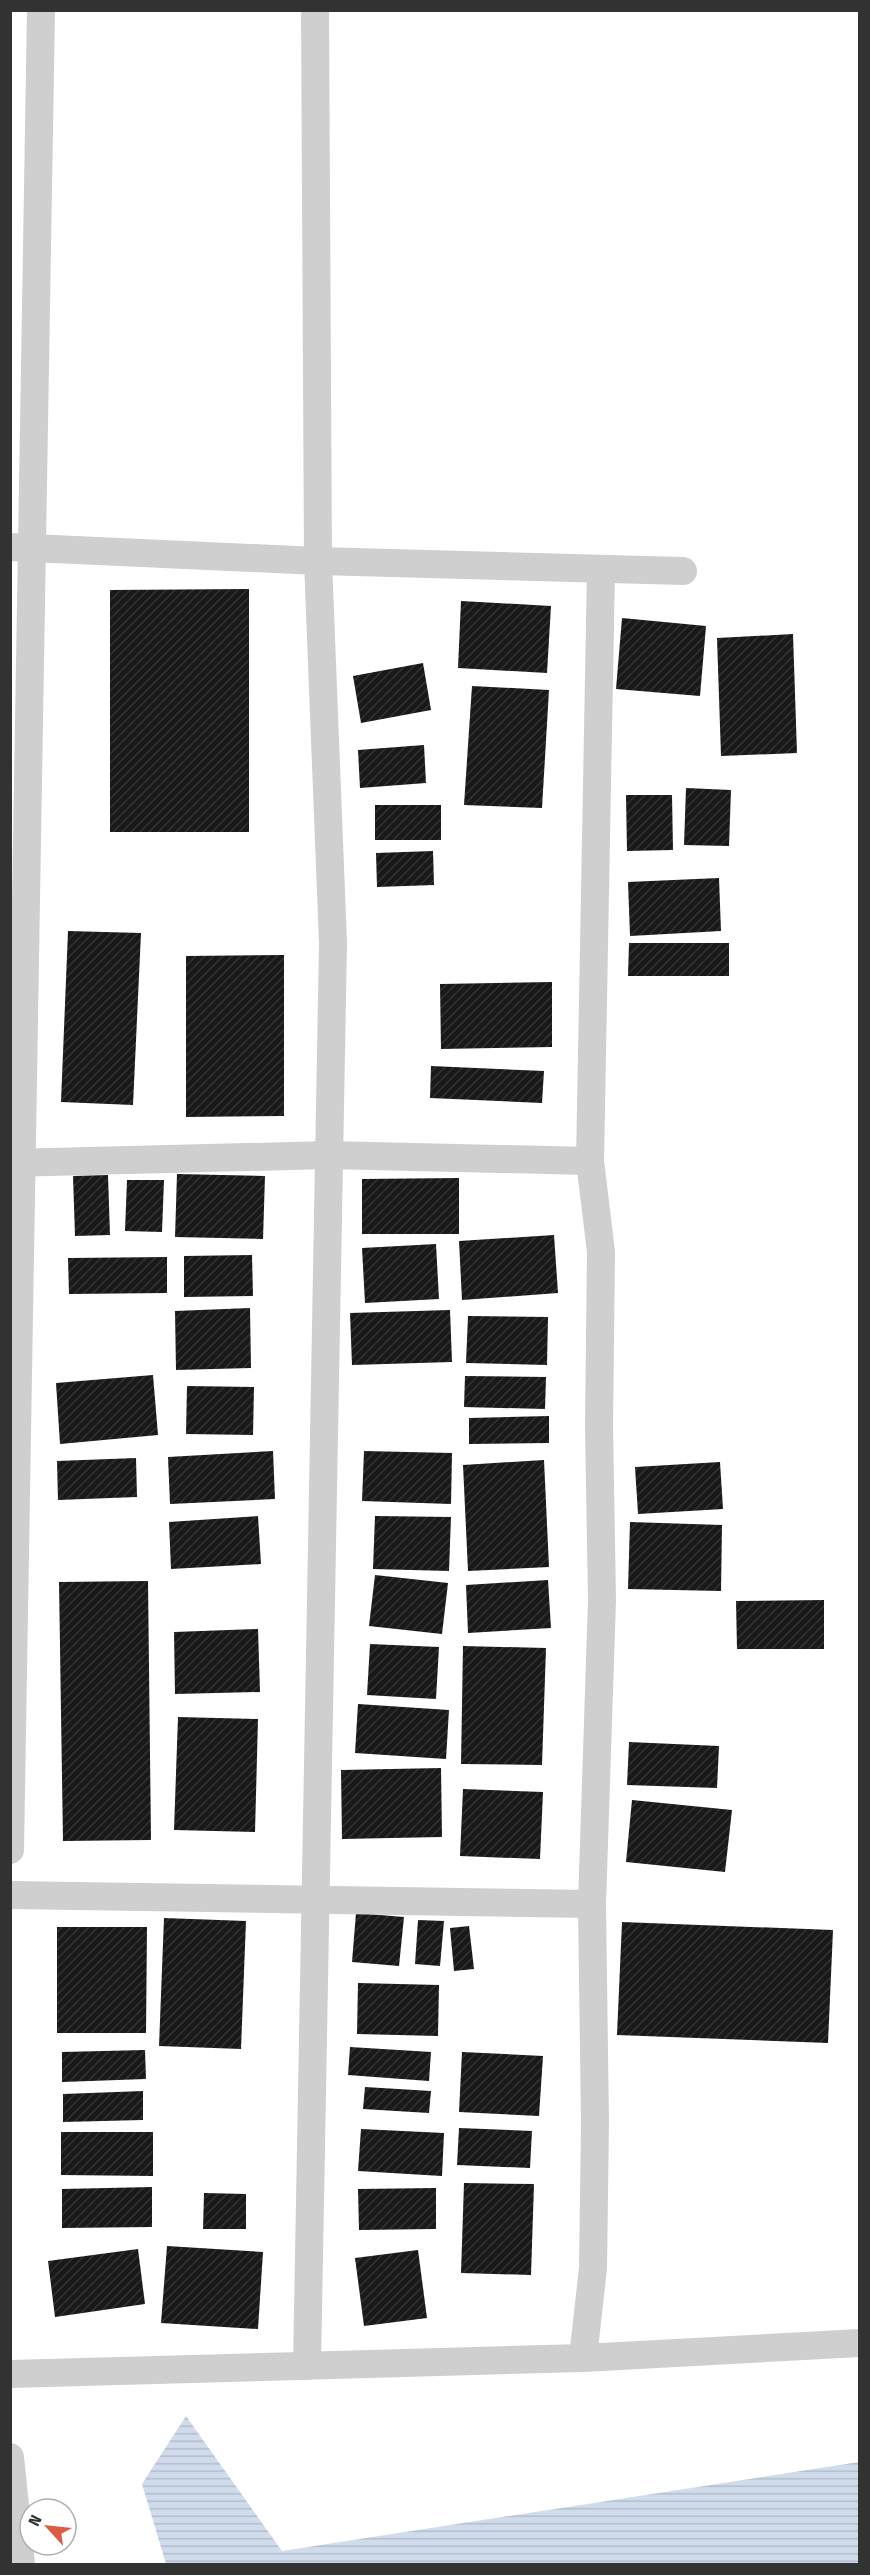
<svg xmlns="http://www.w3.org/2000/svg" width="870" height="2575" font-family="'Fira Sans Condensed',sans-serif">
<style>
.water{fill:url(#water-rules)}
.building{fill:url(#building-hatch)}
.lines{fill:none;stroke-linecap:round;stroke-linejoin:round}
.street{stroke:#cfcfcf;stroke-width:28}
</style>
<defs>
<pattern id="water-rules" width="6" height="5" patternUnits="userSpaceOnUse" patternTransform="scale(1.5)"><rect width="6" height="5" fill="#d0dbec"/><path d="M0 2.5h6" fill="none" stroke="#b3bccb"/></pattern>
<pattern id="building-hatch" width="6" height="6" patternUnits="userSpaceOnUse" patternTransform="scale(1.5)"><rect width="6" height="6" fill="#191919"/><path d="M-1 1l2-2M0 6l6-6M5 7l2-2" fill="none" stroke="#323232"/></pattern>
</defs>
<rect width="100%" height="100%" fill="#fff"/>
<!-- water -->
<polygon class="water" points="186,2416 282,2551 859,2462 859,2564 166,2564 142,2484"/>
<!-- building -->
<g class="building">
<polygon points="249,589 249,832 110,832 110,590"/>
<polygon points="461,601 551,606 547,673 458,668"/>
<polygon points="622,618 706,626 700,696 616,689"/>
<polygon points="793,634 797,753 721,756 717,638"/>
<polygon points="423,663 431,710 361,723 353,676"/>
<polygon points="472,686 549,690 542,808 464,805"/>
<polygon points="424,745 426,783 360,788 358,750"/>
<polygon points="686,788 731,790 729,846 684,845"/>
<polygon points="626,795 672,795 673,850 627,851"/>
<rect x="375" y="805" width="66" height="35"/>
<polygon points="433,851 434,885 377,887 376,853"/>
<polygon points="719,878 721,931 630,936 628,882"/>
<polygon points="68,931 141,933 133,1105 61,1102"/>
<polygon points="629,943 729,943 729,976 628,976"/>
<polygon points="284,955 284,1116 186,1117 186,956"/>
<polygon points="552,982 552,1047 441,1049 440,984"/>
<polygon points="431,1066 544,1071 542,1103 430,1098"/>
<polygon points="177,1174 265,1176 263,1239 175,1237"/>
<polygon points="108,1175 110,1235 75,1236 73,1176"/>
<polygon points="459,1178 459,1234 362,1234 362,1179"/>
<polygon points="127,1180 164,1180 162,1232 125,1231"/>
<polygon points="554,1235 558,1293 462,1300 459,1241"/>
<polygon points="436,1244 439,1299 365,1303 362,1248"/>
<polygon points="252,1255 253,1296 184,1297 184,1256"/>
<polygon points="167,1257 167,1293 69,1294 68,1258"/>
<polygon points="250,1308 251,1368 176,1370 175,1311"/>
<polygon points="450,1310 452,1362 352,1365 350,1313"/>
<polygon points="468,1316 548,1317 547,1365 466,1363"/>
<polygon points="153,1375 158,1435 60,1444 56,1383"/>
<polygon points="465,1376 546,1377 545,1409 464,1407"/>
<polygon points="187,1386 254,1387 253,1435 186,1434"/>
<polygon points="549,1416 549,1443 469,1444 469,1418"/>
<polygon points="273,1451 275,1499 170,1504 168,1457"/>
<polygon points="364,1451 452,1453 451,1504 362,1501"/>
<polygon points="136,1458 137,1497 58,1500 57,1461"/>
<polygon points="544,1460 549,1567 468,1571 463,1465"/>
<polygon points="720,1462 723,1509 638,1514 635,1467"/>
<polygon points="258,1516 261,1564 171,1569 169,1522"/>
<polygon points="375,1516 451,1517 449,1571 373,1569"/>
<polygon points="630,1522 722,1525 721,1591 628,1589"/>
<polygon points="375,1575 448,1583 442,1634 369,1626"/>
<polygon points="548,1580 551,1628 468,1633 466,1585"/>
<polygon points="148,1581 151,1840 63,1841 59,1582"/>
<polygon points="824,1600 824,1649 737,1649 736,1601"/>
<polygon points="258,1629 260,1692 175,1694 174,1632"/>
<polygon points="370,1644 439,1647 436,1699 367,1695"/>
<polygon points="463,1646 546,1648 542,1765 461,1764"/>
<polygon points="358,1704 449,1710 446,1759 355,1753"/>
<polygon points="178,1717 258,1719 255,1832 174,1830"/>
<polygon points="629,1742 719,1746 717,1788 627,1785"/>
<polygon points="441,1768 442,1837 342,1839 341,1770"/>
<polygon points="463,1789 543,1792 540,1859 460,1856"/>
<polygon points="632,1800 732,1810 725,1872 626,1862"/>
<polygon points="356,1913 404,1917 399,1966 352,1962"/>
<polygon points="164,1918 246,1921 241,2049 159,2046"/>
<polygon points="418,1920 444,1921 440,1966 415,1964"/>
<polygon points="622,1922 833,1930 828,2043 617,2035"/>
<polygon points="469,1926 474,1969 454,1971 450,1928"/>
<polygon points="57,1927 147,1927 146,2033 57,2033"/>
<polygon points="358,1983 439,1985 438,2036 357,2034"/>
<polygon points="350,2047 431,2052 429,2081 348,2075"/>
<polygon points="145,2050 146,2079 62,2082 62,2052"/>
<polygon points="462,2052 543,2056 539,2116 459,2112"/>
<polygon points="365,2087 431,2091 429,2113 363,2109"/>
<polygon points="143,2091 143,2120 63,2122 63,2094"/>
<polygon points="459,2128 532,2131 530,2168 457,2165"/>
<polygon points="361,2129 444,2133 442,2176 358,2171"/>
<polygon points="61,2132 153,2132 153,2176 61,2175"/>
<polygon points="464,2183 534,2184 531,2275 461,2273"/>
<polygon points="152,2187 152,2227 62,2228 62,2189"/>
<polygon points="436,2188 436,2229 359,2230 358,2189"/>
<polygon points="204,2193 246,2194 246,2229 203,2229"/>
<polygon points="167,2246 263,2252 258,2329 161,2323"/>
<polygon points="138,2249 145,2304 55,2317 48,2261"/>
<polygon points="418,2250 427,2318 364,2326 355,2258"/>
</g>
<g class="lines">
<!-- street -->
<g class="street">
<polyline points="10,547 318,561 683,571"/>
<polyline points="10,1163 329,1155 590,1161"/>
<polyline points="10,1850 41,10"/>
<polyline points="10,1895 592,1904"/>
<polyline points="583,2358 593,2268 595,2122 592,1904 602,1600 599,1426 601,1252 590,1161 601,570"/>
<polyline points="307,2366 333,943 318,561 315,10"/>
<polyline points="10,2374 583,2358 860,2343"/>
<polyline points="10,2457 21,2564"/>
</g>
</g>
<!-- border -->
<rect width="870" height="2575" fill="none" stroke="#323232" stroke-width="24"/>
<!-- north arrow -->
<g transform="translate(48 2527) rotate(297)"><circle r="28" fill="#ffffff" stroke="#adadad" stroke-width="1.5"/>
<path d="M0-4.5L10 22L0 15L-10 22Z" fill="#db5b43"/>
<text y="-9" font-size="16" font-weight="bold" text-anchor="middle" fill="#323232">N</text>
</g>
</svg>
